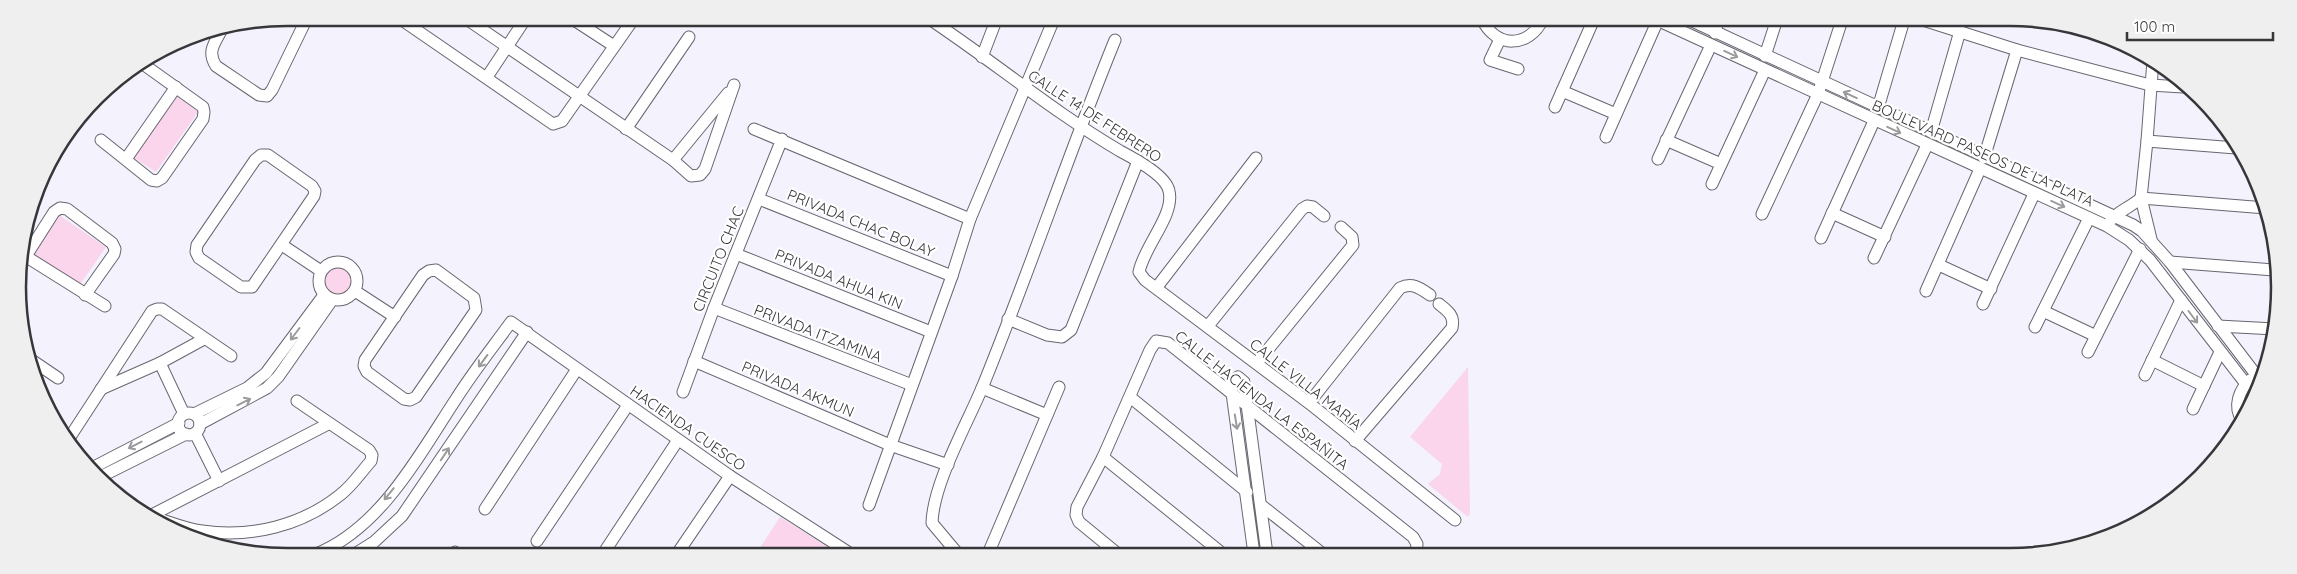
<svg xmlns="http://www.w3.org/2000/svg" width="2297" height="574" font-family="Quicksand,sans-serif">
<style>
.green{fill:#fad5eb}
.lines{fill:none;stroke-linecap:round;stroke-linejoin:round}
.minor-casing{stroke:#686770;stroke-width:13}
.minor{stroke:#fff;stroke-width:11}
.oneway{stroke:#9b9a9c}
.labels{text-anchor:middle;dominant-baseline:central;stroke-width:4.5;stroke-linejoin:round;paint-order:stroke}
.street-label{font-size:15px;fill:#37363a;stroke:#fff}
.rim{fill:none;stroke:#37363a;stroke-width:2.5}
</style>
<rect width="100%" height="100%" fill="#f3f2fd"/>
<!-- green -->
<g class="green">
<polygon points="177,96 198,112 156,172 134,158"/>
<polygon points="59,215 106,247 79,286 33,254"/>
<circle cx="338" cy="280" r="14"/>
<polygon points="1468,367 1470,513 1468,517 1428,484 1440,474 1442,464 1410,437"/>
<polygon points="780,517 839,554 756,554"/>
</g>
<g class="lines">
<!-- minor casing -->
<g class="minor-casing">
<g id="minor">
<polyline points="399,18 553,124 562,121 630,24"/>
<polyline points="465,18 673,160 691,176 700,175 705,169 734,85"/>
<polyline points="571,18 614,46"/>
<path d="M928 18C993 61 1052 111 1120 151 1133 158 1166 175 1169 191 1175 215 1144 246 1139 272L1145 280 1309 403 1455 520"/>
<path d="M1482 19C1496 49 1529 48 1543 19"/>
<polyline points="1655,19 2107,226 2129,240 2150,260 2246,384"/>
<polyline points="1688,19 2133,225 2142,231 2170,262 2257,376"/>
<polyline points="1923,20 2017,50 2150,85 2183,87"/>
<path d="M221 31C214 44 207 52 216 66L259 95 267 96 272 90 307 18"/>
<polyline points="1715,33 1718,19"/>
<polyline points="1500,39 1490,60 1518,69"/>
<polyline points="1765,56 1777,19"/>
<polyline points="982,57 997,18"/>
<polyline points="487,77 526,18"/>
<polyline points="1562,91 1616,114"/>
<polyline points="1555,107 1594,19"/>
<polyline points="1878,108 1904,20"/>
<polyline points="626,129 689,37"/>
<polyline points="754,129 970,219"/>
<polyline points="1931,132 1960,31"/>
<polyline points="1606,137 1658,20"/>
<polyline points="101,140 151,180 157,181 162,178 203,119 204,112 203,107 143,64"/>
<polyline points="1666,140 1721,164"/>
<polyline points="2147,141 2236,148"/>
<polygon points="261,155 268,155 312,186 315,191 314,196 252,287 241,287 199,258 196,252 197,245 255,160"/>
<polyline points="1984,158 2017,50"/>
<polyline points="126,159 176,87"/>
<polyline points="1658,159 1711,45"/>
<polyline points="673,160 728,93"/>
<polyline points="1712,184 1765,70"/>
<polyline points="759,199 952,276"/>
<polyline points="1832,213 1885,237"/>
<polyline points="1762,214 1818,94 1842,20"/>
<path d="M2111 220C2116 213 2132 206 2141 198L2266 208"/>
<polyline points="1821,238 1874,121"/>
<polyline points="2151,239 2141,198 2147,141 2153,60"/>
<polyline points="282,245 321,271"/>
<polyline points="22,254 105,306"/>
<polyline points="736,254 931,332"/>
<polyline points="26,256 54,212 60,208 67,209 112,243 115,249 114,254 85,295"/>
<polyline points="1874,258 1927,145"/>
<circle cx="338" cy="281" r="19"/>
<polyline points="2170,262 2274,270"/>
<polyline points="1939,265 1991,289"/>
<polygon points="436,270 474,298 476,310 416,397 410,400 404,399 367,372 364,366 365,360 423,275 429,271"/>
<polyline points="1157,287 1256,158"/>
<polyline points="355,291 395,317"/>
<polyline points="1926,291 1980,169"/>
<polyline points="1983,304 2034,194"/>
<polyline points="714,308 912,385"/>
<polyline points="2043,311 2096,336"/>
<polyline points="1008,319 1047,335 1062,337 1071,330 1138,161"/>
<polyline points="1208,326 1302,209 1307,206 1313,207 1324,216"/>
<polyline points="2218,326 2275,329"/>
<polyline points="2035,327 2089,218"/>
<polyline points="2088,352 2140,249"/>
<polyline points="27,357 58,378"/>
<polyline points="2152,360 2204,386"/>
<polyline points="694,361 890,445 948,465"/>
<polyline points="160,363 184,414"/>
<polyline points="1257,363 1353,245 1352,237 1341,227"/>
<polyline points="2145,375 2181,300"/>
<polyline points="982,388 1047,415"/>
<polyline points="101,389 160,363 204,339"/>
<polyline points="683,392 714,308 782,139"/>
<polyline points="1130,397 1247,492"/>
<path d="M1309 403 1400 288C1412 282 1420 288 1430 295"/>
<polyline points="2193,409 2220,352"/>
<circle cx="189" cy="424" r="11"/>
<polyline points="194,414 247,388 266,373 324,295"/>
<path d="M2242 420C2233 406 2239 390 2250 380"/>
<polyline points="200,424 267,388 278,377 332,300"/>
<polyline points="195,433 219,481"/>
<polyline points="68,440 152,311 157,309 162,309 231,356"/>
<path d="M1355 441 1452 328C1455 316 1448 311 1439 304"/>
<polyline points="1103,457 1223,554"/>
<polyline points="92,468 179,423"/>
<polyline points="102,476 186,434"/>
<polyline points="869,505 952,276 970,219 1054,19"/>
<polyline points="1261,505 1323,554"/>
<polyline points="485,509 577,369"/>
<path d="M150 516C167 521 185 529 202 531 251 538 301 526 340 495 352 486 361 472 371 461L372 455 369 450 297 401"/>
<polyline points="148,517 328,424"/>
<polyline points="537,541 628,405"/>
<path d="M316 554C381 528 419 455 456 399 473 372 493 347 511 322L730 476 851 554"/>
<polyline points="355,554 374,542 402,516 527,332"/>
<polyline points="453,554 455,552"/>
<polyline points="603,554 678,440"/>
<polyline points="677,554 730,476"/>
<path d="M958 554 932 523C933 484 966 426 982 388 1029 273 1068 155 1115 40"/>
<polyline points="988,554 1059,387"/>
<polyline points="1118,554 1079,522 1076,515 1077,507 1103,457 1150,350 1156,341 1168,343 1413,537 1417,544 1416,554"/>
<polyline points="1254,554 1232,393 1231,382 1238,377 1244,382 1267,554"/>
</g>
</g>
<!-- minor -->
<use href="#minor" class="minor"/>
</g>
<!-- one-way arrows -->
<defs><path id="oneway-shaft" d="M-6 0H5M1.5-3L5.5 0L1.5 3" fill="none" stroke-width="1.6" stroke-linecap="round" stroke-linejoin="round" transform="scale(1.25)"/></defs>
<g class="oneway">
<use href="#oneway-shaft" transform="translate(1731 54) rotate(25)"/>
<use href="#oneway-shaft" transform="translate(1850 95) rotate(-155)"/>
<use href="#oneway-shaft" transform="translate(1894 130) rotate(25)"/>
<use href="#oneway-shaft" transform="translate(2058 204) rotate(24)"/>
<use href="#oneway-shaft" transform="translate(2193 317) rotate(53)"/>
<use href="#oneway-shaft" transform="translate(295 334) rotate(127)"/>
<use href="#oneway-shaft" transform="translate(483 361) rotate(126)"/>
<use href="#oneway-shaft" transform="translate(244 402) rotate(-27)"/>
<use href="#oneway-shaft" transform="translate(1236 422) rotate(81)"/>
<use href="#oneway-shaft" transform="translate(135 445) rotate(153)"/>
<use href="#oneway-shaft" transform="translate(445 454) rotate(-56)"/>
<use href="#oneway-shaft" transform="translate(389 494) rotate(129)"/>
</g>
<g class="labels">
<!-- street labels -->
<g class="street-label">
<text transform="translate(1095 116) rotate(33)">CALLE 14 DE FEBRERO</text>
<text transform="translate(1983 153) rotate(24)">BOULEVARD PASEOS DE LA PLATA</text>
<text transform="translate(861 223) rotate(22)">PRIVADA CHAC BOLAY</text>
<text transform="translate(718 259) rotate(-68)">CIRCUITO CHAC</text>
<text transform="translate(839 279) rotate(22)">PRIVADA AHUA KIN</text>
<text transform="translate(818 333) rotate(21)">PRIVADA ITZAMINA</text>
<text transform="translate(1306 384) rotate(38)">CALLE VILLA MARÍA</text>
<text transform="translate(798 389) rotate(23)">PRIVADA AKMUN</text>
<text transform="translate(1262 400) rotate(38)">CALLE HACIENDA LA ESPAÑITA</text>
<text transform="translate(688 428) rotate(35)">HACIENDA CUESCO</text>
</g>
</g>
<!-- crop -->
<path d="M0 0H2297V574H0ZM287 26H2010A261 261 0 0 1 2271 287V287A261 261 0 0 1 2010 548H287A261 261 0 0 1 26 287V287A261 261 0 0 1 287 26Z" fill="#efefef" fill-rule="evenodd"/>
<path class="rim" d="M287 26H2010A261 261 0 0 1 2271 287V287A261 261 0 0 1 2010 548H287A261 261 0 0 1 26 287V287A261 261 0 0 1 287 26Z"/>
<!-- scale -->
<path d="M2127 32v8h146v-8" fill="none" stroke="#37363a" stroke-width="2.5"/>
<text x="2134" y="32" font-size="15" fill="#37363a" stroke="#ffffff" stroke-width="4" paint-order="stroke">100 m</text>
</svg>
